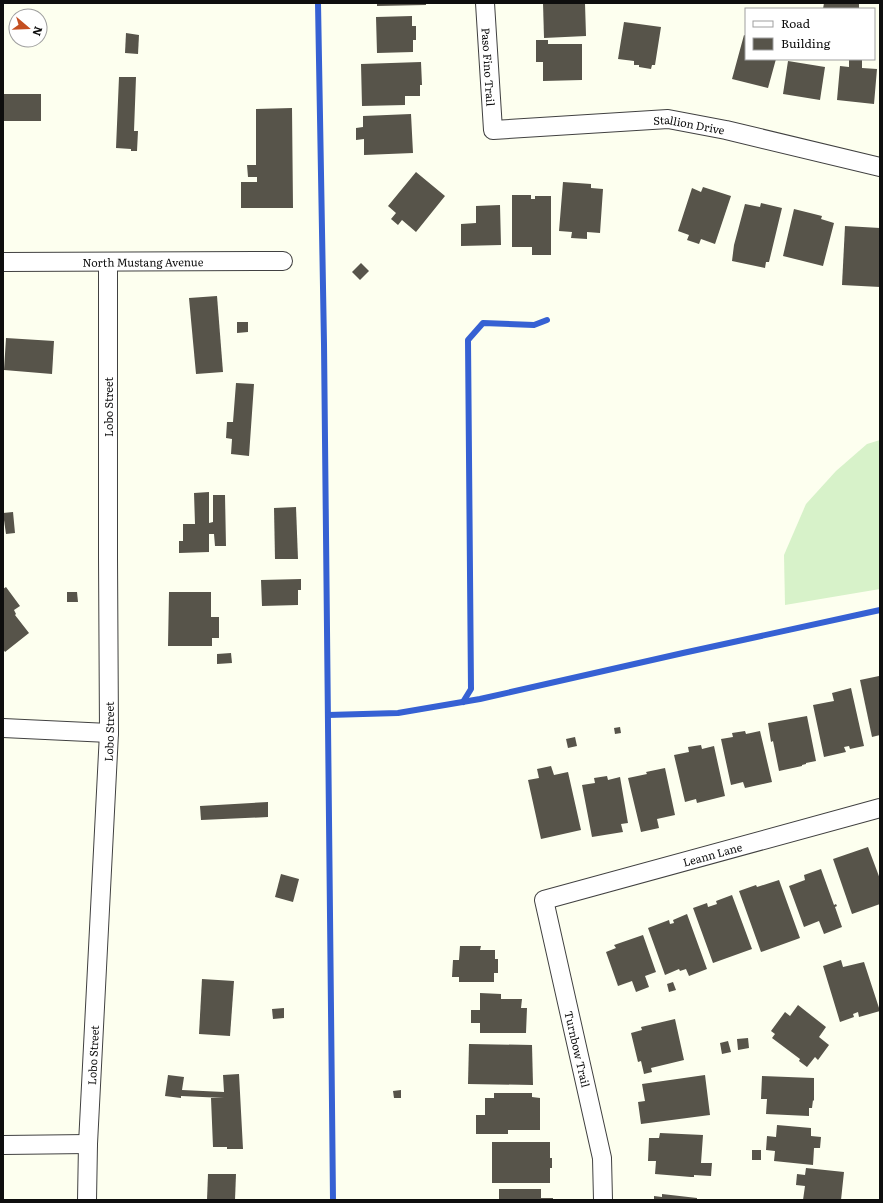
<svg xmlns="http://www.w3.org/2000/svg" width="883" height="1203" font-family="Literata,serif">
<style>
.pitch{fill:#d7f2c9}
.lines{fill:none;stroke-linecap:round;stroke-linejoin:round}
.stream{stroke:#3661d3;stroke-width:6}
.building{fill:#57544a}
.minor-casing{stroke:#414141;stroke-width:20}
.minor{stroke:#fff;stroke-width:18}
.labels{text-anchor:middle;dominant-baseline:central;stroke-width:4;stroke-linejoin:round;paint-order:stroke}
.street-label{font-size:11px;fill:#0e0e0e;stroke:#fff}
</style>
<rect width="100%" height="100%" fill="#fdffef"/>
<!-- pitch -->
<polygon class="pitch" points="880,440 880,589 785,605 784,555 806,504 836,471 867,444"/>
<g class="lines">
<!-- stream -->
<g class="stream">
<polyline points="318,3 324,344 333,1200"/>
<polyline points="463,702 471,689 468,340 483,323 534,325 547,320"/>
<polyline points="328,715 398,713 480,699 683,653 880,610"/>
</g>
</g>
<!-- building -->
<g class="building">
<polygon points="377,3 426,3 426,5 377,6"/>
<polygon points="543,3 585,3 586,36 544,38"/>
<polygon points="824,3 859,3 859,9 823,9"/>
<polygon points="412,16 412,26 416,26 416,40 413,40 413,52 377,53 376,17"/>
<polygon points="624,22 661,27 655,65 652,65 651,69 639,67 639,65 634,65 634,61 618,59"/>
<polygon points="126,33 139,35 138,54 125,53"/>
<polygon points="744,35 746,36 746,59 776,59 768,88 732,79"/>
<polygon points="536,40 548,40 548,44 582,44 582,80 543,81 543,62 536,62"/>
<polygon points="849,59 862,59 862,68 877,69 874,104 837,100 840,66 849,67"/>
<polygon points="788,61 825,67 820,100 783,94"/>
<polygon points="421,62 422,85 420,85 420,96 405,96 405,105 362,106 361,64"/>
<polygon points="119,77 136,77 134,131 138,131 137,151 131,151 131,149 116,148"/>
<rect x="3" y="94" width="38" height="27"/>
<polygon points="292,108 293,208 241,208 241,182 257,182 257,177 248,177 247,165 256,165 256,109"/>
<polygon points="411,114 413,153 364,155 364,139 356,140 356,128 363,127 363,116"/>
<polygon points="416,172 445,196 416,232 402,220 398,225 391,219 396,213 388,206"/>
<polygon points="563,182 591,184 591,188 603,189 600,233 587,232 587,239 571,238 572,232 559,231"/>
<polygon points="703,187 731,196 715,244 701,239 699,244 687,240 689,235 678,231 692,188 701,192"/>
<polygon points="512,195 531,195 531,199 535,199 535,196 551,196 551,255 532,255 532,247 512,247"/>
<polygon points="761,203 782,208 769,262 766,262 765,268 732,261 734,245 745,204 760,207"/>
<polygon points="500,205 501,245 461,246 461,224 476,223 476,206"/>
<polygon points="794,209 822,216 821,219 834,223 823,266 783,256"/>
<polygon points="845,226 880,228 880,287 842,285"/>
<polygon points="361,263 369,271 360,280 352,272"/>
<polygon points="217,296 223,372 196,374 189,298"/>
<polygon points="237,322 248,322 248,332 237,333"/>
<polygon points="6,338 54,341 52,374 4,370"/>
<polygon points="236,383 254,384 249,456 231,454 232,439 226,438 227,422 233,422"/>
<polygon points="209,492 209,523 213,522 213,495 225,495 226,546 215,546 214,534 209,534 209,552 179,553 179,541 183,541 183,524 195,524 194,493"/>
<polygon points="296,507 298,559 275,559 274,508"/>
<polygon points="13,512 15,533 6,534 3,513"/>
<polygon points="301,579 301,590 298,590 298,605 262,606 261,580"/>
<polygon points="6,587 20,606 14,610 16,614 15,615 29,633 5,652 3,649 3,589"/>
<polygon points="67,592 77,592 78,602 67,602"/>
<polygon points="169,592 211,592 211,617 219,617 219,638 212,638 212,646 168,646"/>
<polygon points="231,653 232,663 217,664 217,654"/>
<polygon points="879,676 880,735 872,737 860,680"/>
<polygon points="851,688 864,746 850,749 849,746 844,747 846,752 824,757 813,705 834,701 832,693"/>
<polygon points="807,716 816,761 806,763 806,764 802,765 802,766 779,771 773,741 771,742 768,723"/>
<polygon points="620,727 621,733 615,734 614,728"/>
<polygon points="745,731 746,734 760,731 772,782 745,788 743,782 731,785 721,739 733,737 732,733"/>
<polygon points="575,737 577,746 568,748 566,739"/>
<polygon points="701,745 702,749 714,746 725,796 697,803 696,799 685,802 674,755 689,752 688,747"/>
<polygon points="551,766 554,775 568,772 581,830 541,839 528,780 539,778 537,769"/>
<polygon points="665,768 675,815 657,819 659,828 641,832 628,778 647,774 646,772"/>
<polygon points="607,776 608,780 620,777 628,823 621,824 623,832 592,837 582,785 595,783 594,778"/>
<polygon points="268,802 268,817 201,820 200,806"/>
<polygon points="868,847 880,879 880,904 852,914 833,859"/>
<polygon points="821,869 834,905 836,904 837,906 835,907 842,927 824,934 819,921 804,927 789,886 805,880 804,875"/>
<polygon points="281,874 299,879 293,902 275,897"/>
<polygon points="779,880 800,938 761,952 739,891 756,885 757,887"/>
<polygon points="732,895 752,949 713,963 693,908 707,903 708,907 717,904 716,901"/>
<polygon points="687,914 707,969 689,976 686,969 680,971 679,969 665,975 648,928 669,920 670,924 674,923 673,920"/>
<polygon points="643,935 656,972 645,976 649,987 636,992 632,981 618,986 606,952 616,948 614,945"/>
<polygon points="460,946 481,946 480,950 495,950 495,959 498,959 498,973 494,973 494,982 459,982 459,977 452,977 453,960 459,960"/>
<polygon points="841,960 843,967 864,962 880,1011 859,1017 858,1012 853,1014 854,1017 840,1022 823,966"/>
<polygon points="202,979 234,981 230,1036 199,1034"/>
<polygon points="673,982 676,990 669,992 667,984"/>
<polygon points="480,993 501,994 501,999 522,999 521,1008 527,1008 526,1033 480,1033 480,1023 471,1023 471,1010 480,1010"/>
<polygon points="798,1005 826,1027 819,1037 829,1045 818,1060 815,1057 807,1067 799,1061 800,1059 772,1038 775,1034 771,1031 785,1012 790,1016"/>
<polygon points="284,1008 284,1018 273,1019 272,1009"/>
<polygon points="675,1019 684,1060 651,1068 652,1072 644,1074 641,1061 638,1062 631,1033 642,1030 641,1027"/>
<polygon points="748,1038 749,1048 738,1050 737,1039"/>
<polygon points="728,1041 731,1052 722,1054 720,1043"/>
<polygon points="469,1044 532,1045 533,1085 468,1084"/>
<polygon points="239,1074 243,1149 227,1149 227,1147 213,1147 211,1098 224,1098 181,1096 181,1098 165,1096 168,1075 184,1077 182,1090 224,1092 223,1075"/>
<polygon points="705,1075 710,1115 641,1124 638,1102 645,1101 642,1084"/>
<polygon points="762,1076 814,1078 814,1101 813,1100 812,1108 809,1108 809,1116 766,1114 767,1099 761,1099"/>
<polygon points="401,1090 401,1098 394,1098 393,1091"/>
<polygon points="494,1093 532,1093 532,1097 540,1098 540,1130 508,1130 508,1134 476,1134 476,1115 485,1115 485,1098 494,1098"/>
<polygon points="777,1125 811,1128 811,1136 821,1137 820,1148 814,1148 813,1165 774,1161 775,1151 766,1150 767,1136 776,1137"/>
<polygon points="660,1133 703,1135 701,1163 712,1163 711,1176 694,1175 694,1177 691,1177 655,1174 656,1161 648,1161 649,1138 659,1138"/>
<polygon points="492,1142 550,1142 550,1158 552,1158 552,1168 550,1168 550,1183 492,1183"/>
<rect x="752" y="1150" width="9" height="10"/>
<polygon points="806,1168 844,1172 841,1200 803,1200 805,1186 796,1185 797,1174 805,1175"/>
<polygon points="208,1174 236,1174 235,1200 207,1200"/>
<polygon points="499,1189 541,1189 541,1198 553,1198 553,1200 499,1200"/>
<polygon points="662,1194 697,1198 697,1200 654,1200 654,1196 662,1197"/>
</g>
<g class="lines">
<!-- minor casing -->
<g class="minor-casing">
<g id="minor">
<path id="s1" d="M485 3 493 130 668 119 726 130 880 167"/>
<path id="s2" d="M3 262 283 261"/>
<polyline points="3,728 109,733"/>
<polyline points="3,1145 88,1144"/>
<path id="s3" d="M87 1200 88 1144 109 733 108 558V262"/>
<path id="s4" d="M603 1200 602 1158 544 900 880 808"/>
</g>
</g>
<!-- minor -->
<use href="#minor" class="minor"/>
</g>
<g class="labels">
<!-- street labels -->
<g class="street-label">
<text stroke="none"><textPath href="#s1" startOffset="64">Paso Fino Trail</textPath></text>
<text stroke="none"><textPath href="#s1" startOffset="324">Stallion Drive</textPath></text>
<text stroke="none"><textPath href="#s2" startOffset="140">North Mustang Avenue</textPath></text>
<text transform="translate(108 407) rotate(-90)">Lobo Street</text>
<text stroke="none"><textPath href="#s3" startOffset="469">Lobo Street</textPath></text>
<text stroke="none"><textPath href="#s4" startOffset="481">Leann Lane</textPath></text>
<text transform="translate(578 1049) rotate(77)">Turnbow Trail</text>
<text stroke="none"><textPath href="#s3" startOffset="145">Lobo Street</textPath></text>
</g>
</g>
<!-- border -->
<rect width="883" height="1203" fill="none" stroke="#0e0e0e" stroke-width="8"/>
<!-- legend -->
<rect x="745" y="8" width="130" height="52" fill="#ffffff" stroke="#9f9f9f"/>
<rect x="753" y="21" width="20" height="6" fill="#ffffff" stroke="#9f9f9f"/>
<text x="781" y="28" font-size="12" fill="#0e0e0e">Road</text>
<rect x="753" y="38" width="20" height="12" fill="#57544a" stroke="#9f9f9f"/>
<text x="781" y="48" font-size="12" fill="#0e0e0e">Building</text>
<!-- north arrow -->
<g transform="translate(28 28) rotate(109)"><circle r="19" fill="#ffffff" stroke="#9f9f9f"/>
<path d="M0-3L7 15L0 10L-7 15Z" fill="#c44e20"/>
<text y="-6" font-size="11" font-weight="bold" text-anchor="middle" fill="#0e0e0e">N</text>
</g>
</svg>
